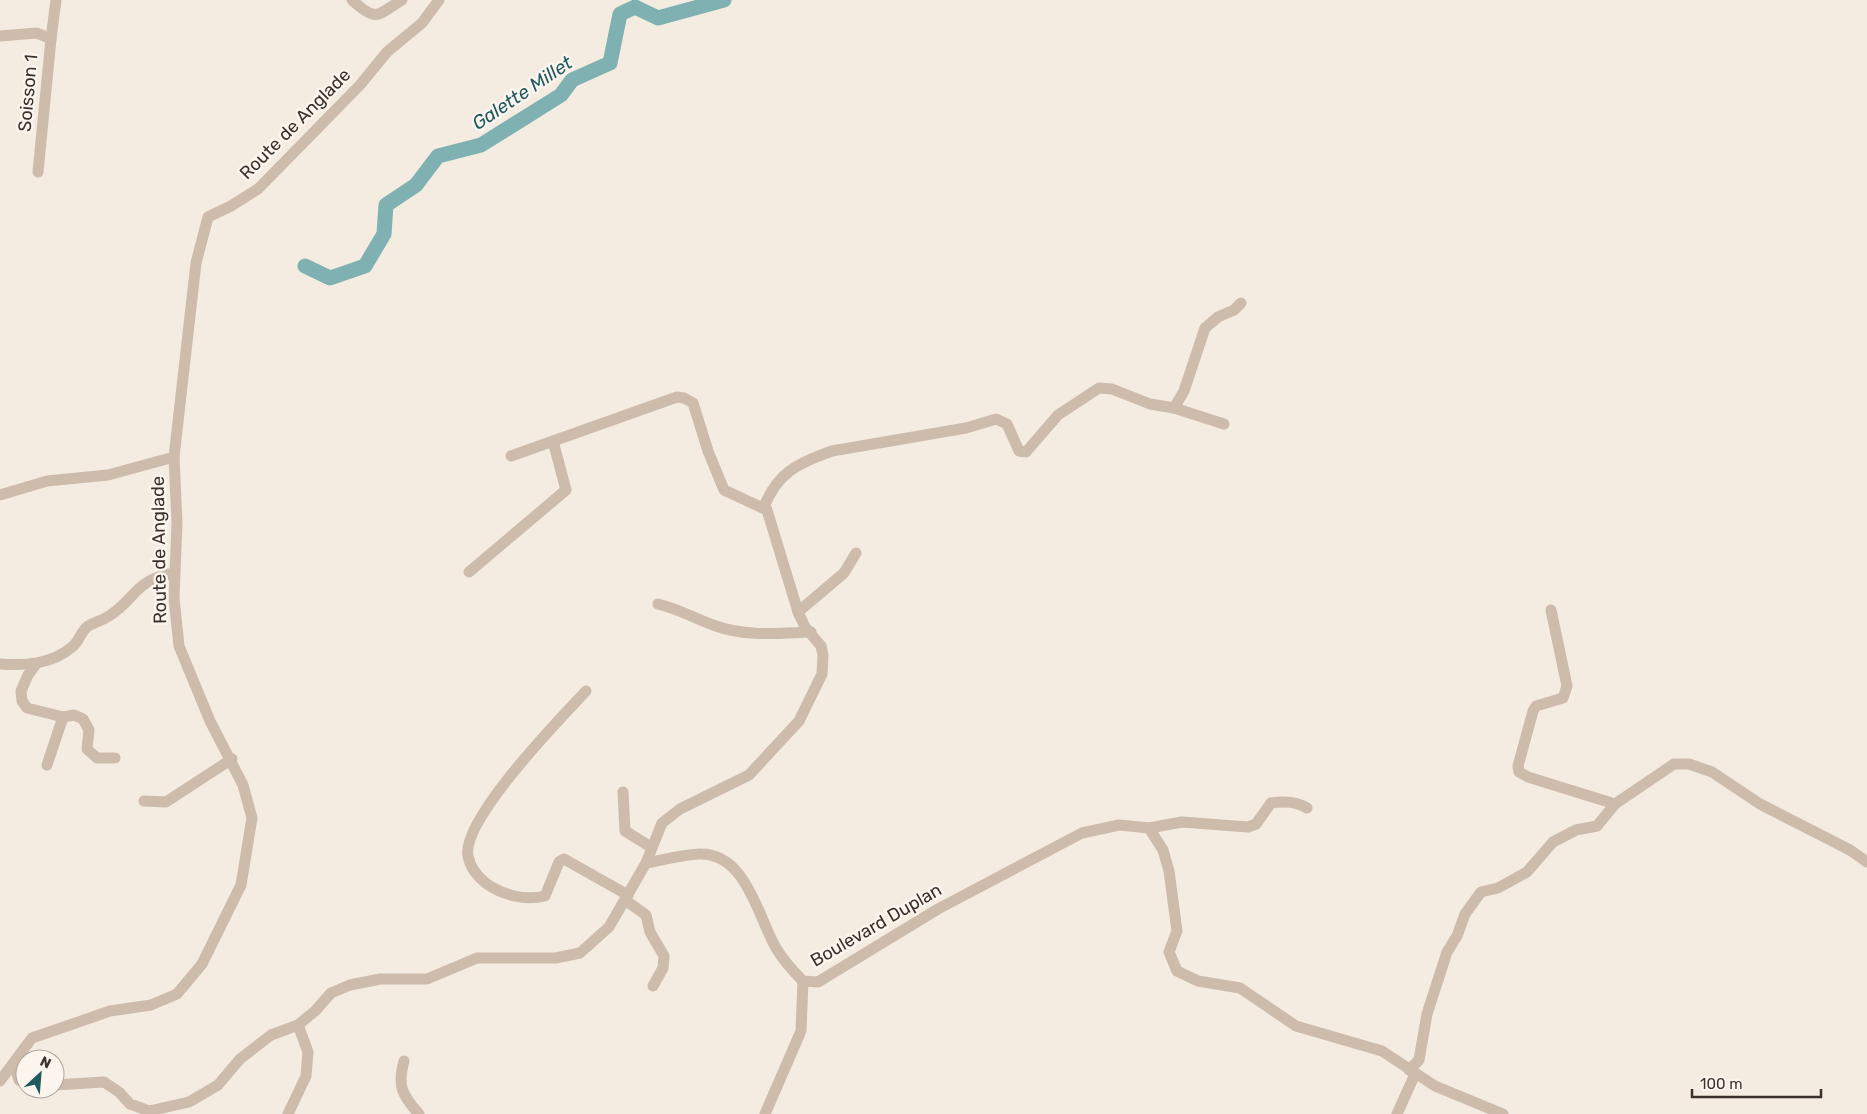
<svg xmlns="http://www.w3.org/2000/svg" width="1867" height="1114" font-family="Rubik,sans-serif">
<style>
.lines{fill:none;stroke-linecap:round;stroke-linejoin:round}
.river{stroke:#7fb0b2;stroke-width:15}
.minor{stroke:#cdbbac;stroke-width:11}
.labels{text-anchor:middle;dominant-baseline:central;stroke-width:5;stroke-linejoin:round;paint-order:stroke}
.street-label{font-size:18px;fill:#3b302b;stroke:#fbf5ee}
.water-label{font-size:19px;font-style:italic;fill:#1f5a5e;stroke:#fbf5ee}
</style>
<rect width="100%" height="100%" fill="#f4ebe1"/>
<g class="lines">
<!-- river -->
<polyline class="river" points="305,266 330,278 365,266 384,234 386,205 416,185 438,156 481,145 561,95 572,80 610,63 620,14 635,7 658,18 724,0"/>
<!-- minor -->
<g class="minor">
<path d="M352 0C377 23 377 15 402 0"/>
<polyline points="0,36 37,33 51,39 38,172"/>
<polyline points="51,39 56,0"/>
<polyline points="1174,408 1184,391 1205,328 1218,317 1234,310 1241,303"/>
<polyline points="511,456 677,397 684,398 693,403 708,451 724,490 767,510 798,612 805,627 821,646 823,655 822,674 799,721 749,775 680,809 662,823 646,863"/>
<polyline points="0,495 47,481 108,475 174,457"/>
<path d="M764 507C777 473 798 463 832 451L966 428 996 419 1007 424 1019 451 1026 452 1058 415 1099 388 1112 389 1150 404 1174 408 1224 424"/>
<polyline points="469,572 566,490 553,441"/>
<path d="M658 604C679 609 696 619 716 626 746 637 780 633 811 632"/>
<polyline points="1551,610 1567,686 1563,698 1536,706 1533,711 1518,766 1519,772 1528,777 1615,804"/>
<polyline points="798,612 844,573 856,553"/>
<path d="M0 664C26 666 52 664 72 647 79 642 81 631 88 626 95 622 103 620 109 616 138 597 133 581 174 573"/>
<polyline points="36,664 28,675 21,691 22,701 27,708 63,717 74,715 83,719 89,730 87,749 97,758 115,758"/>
<path d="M586 691C561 718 461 820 468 856 470 867 478 877 487 884 503 895 525 901 545 896L559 862 564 859 628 895"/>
<polyline points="47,765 63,717"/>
<polyline points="623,792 625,831 651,847"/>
<polyline points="144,801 166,802 232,759"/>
<path d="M1149 828 1182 822 1248 827 1256 824 1271 803C1284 801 1296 801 1307 808"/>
<polyline points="625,900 646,915 650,932 664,956 663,968 653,986"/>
<path d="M404 1061C397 1086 402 1095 419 1114"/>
<polyline points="14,1065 19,1080 25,1083"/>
<polyline points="1409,1070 1419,1060 1427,1014 1447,952 1457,936 1465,914 1481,892 1498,888 1527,872 1553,842 1576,830 1597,826 1615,804 1674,764 1689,764 1712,772 1760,804 1850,850 1867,862"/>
<polyline points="0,1081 32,1038 110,1011 151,1005 177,994 202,964 241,885 252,818 243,785 210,721 179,646 174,598 177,523 174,457 196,263 208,217 231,206 258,189 360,85 387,52 422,23 439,0"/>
<path d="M55 1085 104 1082 119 1092 130 1104 149 1111 189 1102 218 1085 240 1059 271 1035 298 1025 315 1011 331 993 350 985 380 979H427L477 958H556L580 953 609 927 646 863C663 860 681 855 699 854 746 852 758 917 776 948 783 960 793 971 803 981L818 982 938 909 1082 833 1119 825 1149 828 1163 850 1169 871 1177 931 1169 952 1177 971 1198 981 1240 988 1296 1026 1382 1051 1435 1086 1503 1114"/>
<polyline points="288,1114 306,1076 308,1052 298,1025"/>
<polyline points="765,1114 801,1031 803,981"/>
<polyline points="1397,1114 1415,1074"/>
</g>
</g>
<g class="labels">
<!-- street labels -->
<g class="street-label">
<text transform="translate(28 93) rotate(-85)">Soisson 1</text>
<text transform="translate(295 124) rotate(-45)">Route de Anglade</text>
<text transform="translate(159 550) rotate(-91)">Route de Anglade</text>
<text transform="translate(876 925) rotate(-30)">Boulevard Duplan</text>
</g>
<!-- water labels -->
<g class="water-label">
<text transform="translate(522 93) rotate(-34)">Galette Millet</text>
</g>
</g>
<!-- north arrow -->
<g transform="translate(40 1074) rotate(26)"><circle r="24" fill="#fbf5ee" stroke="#aea6a0"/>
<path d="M0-4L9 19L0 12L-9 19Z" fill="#1f5a5e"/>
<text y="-8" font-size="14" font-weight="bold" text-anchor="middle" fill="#3b302b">N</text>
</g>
<!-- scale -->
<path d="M1692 1089v8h129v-8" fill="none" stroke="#3b302b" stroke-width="2.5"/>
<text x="1700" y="1089" font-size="15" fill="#3b302b" stroke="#fbf5ee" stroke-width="4" paint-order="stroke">100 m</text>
</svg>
